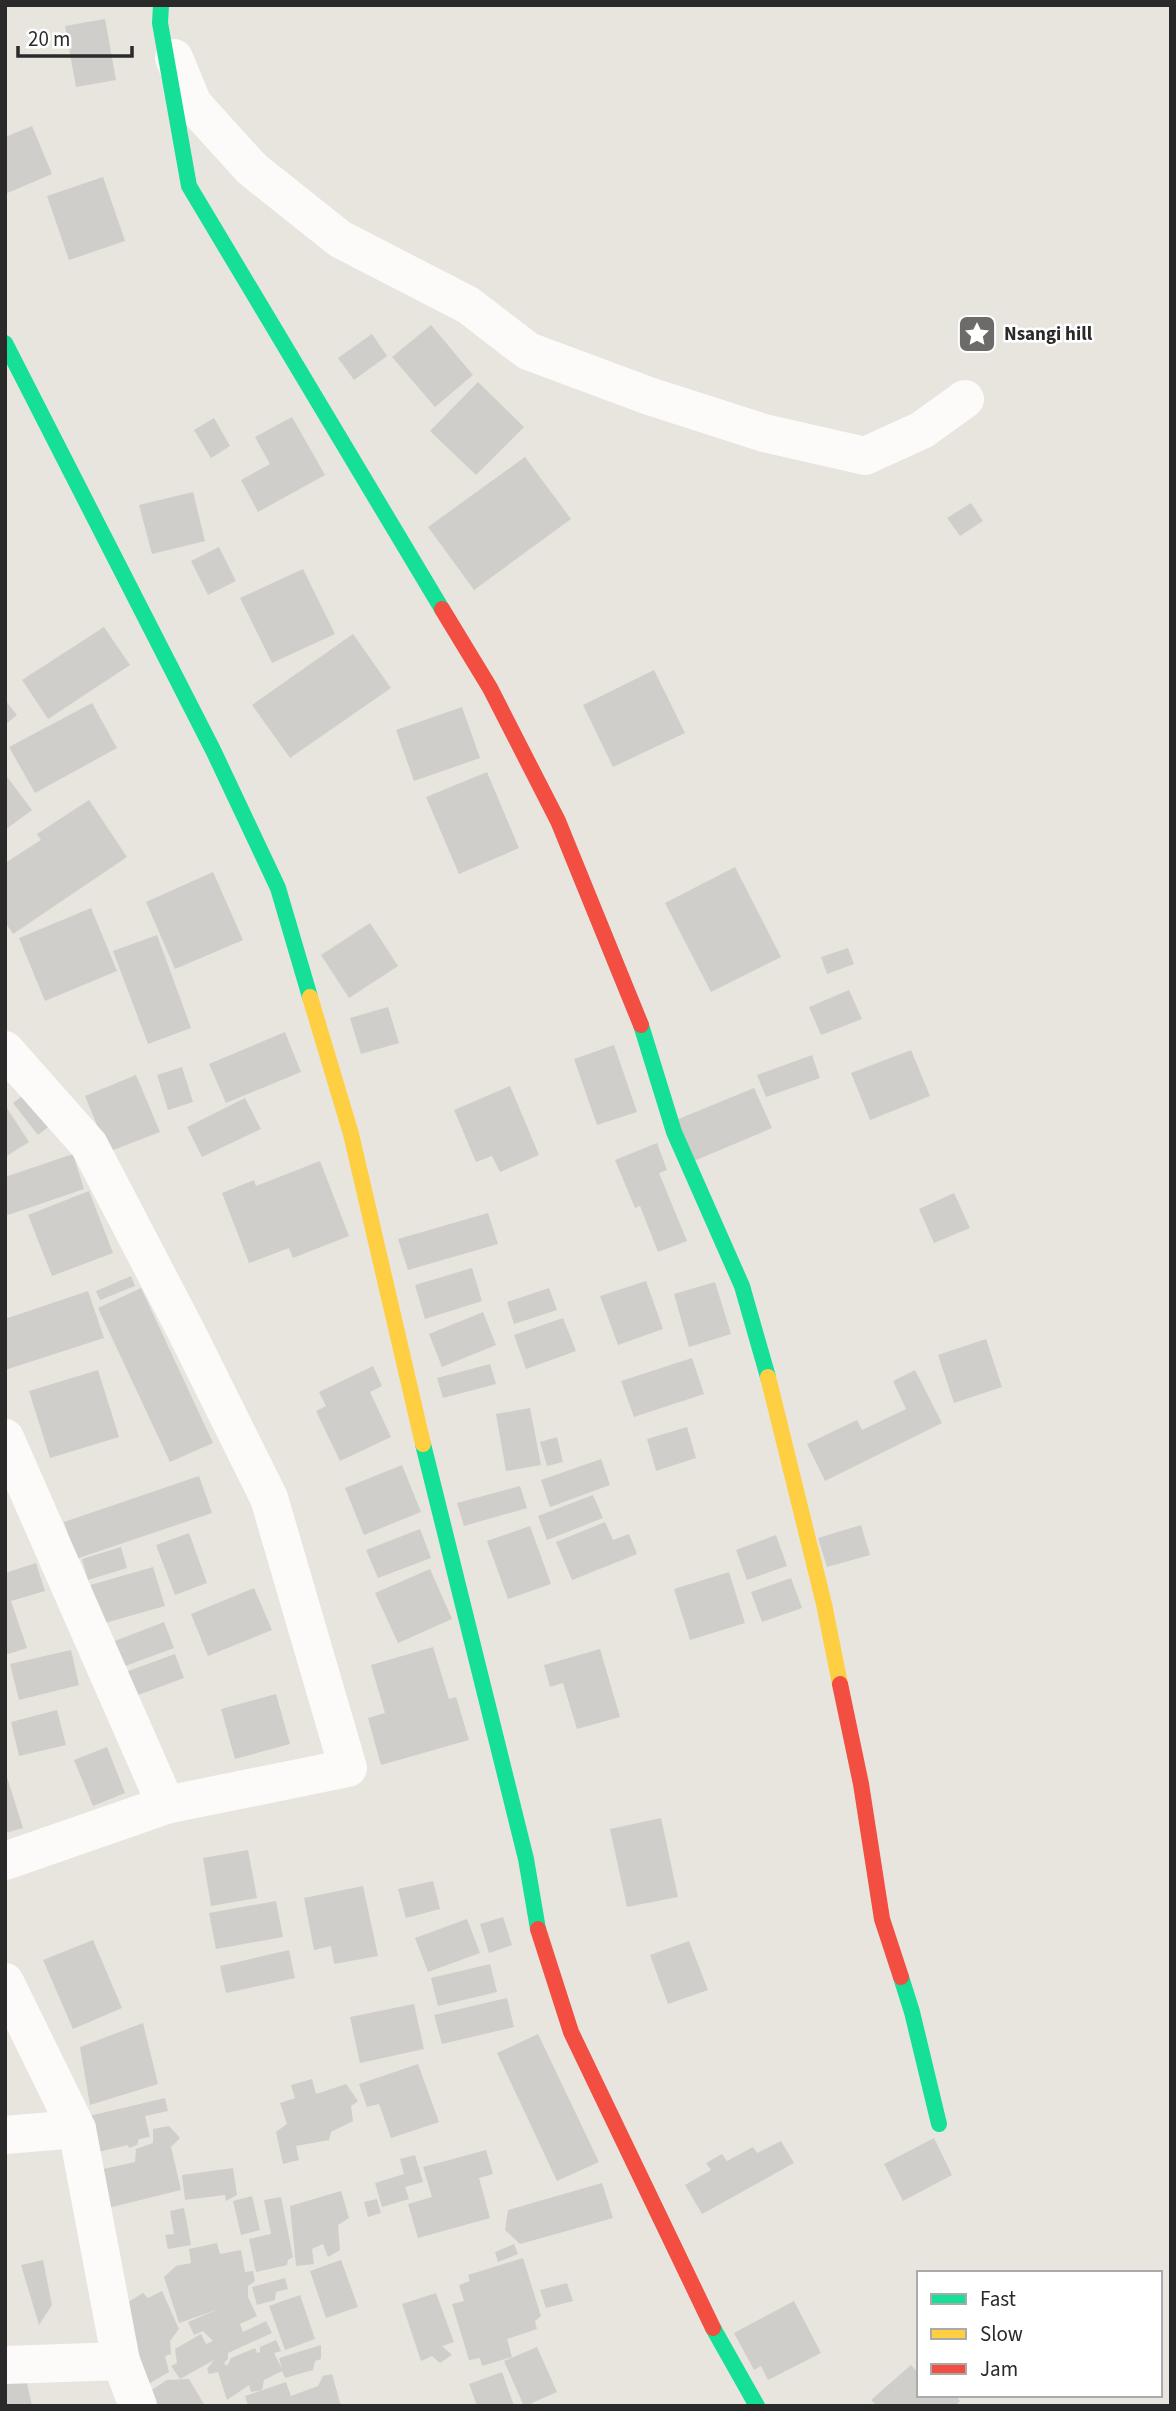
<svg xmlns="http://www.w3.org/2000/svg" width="1176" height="2411" font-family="'Source Sans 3',sans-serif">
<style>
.building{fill:#d0ceca}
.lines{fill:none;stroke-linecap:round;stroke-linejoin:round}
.street{stroke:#fcfbfa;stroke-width:38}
.fast{stroke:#16e098;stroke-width:16}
.slow{stroke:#ffcf43;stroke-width:16}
.jam{stroke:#f24e42;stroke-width:16}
.labels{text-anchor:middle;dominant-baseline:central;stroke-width:5;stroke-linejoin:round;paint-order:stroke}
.poi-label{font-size:19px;font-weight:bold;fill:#2a2a2a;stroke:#fff;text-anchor:start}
</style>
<rect width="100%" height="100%" fill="#e8e5df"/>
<!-- building -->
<g class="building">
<polygon points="105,19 116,80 76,87 65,26"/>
<polygon points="32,126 52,174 5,194 5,137"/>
<polygon points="103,177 125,241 69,260 47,196"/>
<polygon points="431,325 473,375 435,407 392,357"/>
<polygon points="372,334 387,356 354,380 338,358"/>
<polygon points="478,382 524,427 476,475 430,431"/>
<polygon points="292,417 325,475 258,512 241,480 270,464 255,437"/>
<polygon points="214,418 230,446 211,458 194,430"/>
<polygon points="525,457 571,519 474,590 428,527"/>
<polygon points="193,492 205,541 152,554 139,505"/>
<polygon points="971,503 983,521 960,536 947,518"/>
<polygon points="219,547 236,581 208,595 191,561"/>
<polygon points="303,569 335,634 272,663 240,598"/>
<polygon points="104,627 130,665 48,719 22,680"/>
<polygon points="353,634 391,688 290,758 252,705"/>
<polygon points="654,670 685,733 613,767 583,705"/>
<polygon points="5,700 17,715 5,725"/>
<polygon points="92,703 117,748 35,793 9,747"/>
<polygon points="462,707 480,758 414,781 396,730"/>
<polygon points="487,772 519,848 459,874 426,797"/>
<polygon points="5,774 32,810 5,830"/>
<polygon points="89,800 127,857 13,934 5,922 5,863 41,840 37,834"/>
<polygon points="735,867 781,957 711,992 665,903"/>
<polygon points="213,872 243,940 175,969 146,902"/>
<polygon points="91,908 117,971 45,1001 19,938"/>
<polygon points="370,923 398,966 349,998 321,955"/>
<polygon points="157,935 191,1028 148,1044 113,951"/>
<polygon points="848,948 854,964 827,974 821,957"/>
<polygon points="849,990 862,1019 821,1035 809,1007"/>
<polygon points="388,1007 399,1043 361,1054 350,1018"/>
<polygon points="285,1032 301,1072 226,1103 209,1064"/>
<polygon points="614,1045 637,1112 597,1125 574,1059"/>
<polygon points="911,1050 930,1096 870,1120 851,1073"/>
<polygon points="812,1055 820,1078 766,1097 757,1075"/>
<polygon points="182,1067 193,1102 168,1110 157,1075"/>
<polygon points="136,1075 160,1132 108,1152 85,1096"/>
<polygon points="510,1086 539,1155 500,1172 492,1156 476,1162 454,1110"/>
<polygon points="33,1088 57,1120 38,1135 13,1103"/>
<polygon points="754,1088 772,1128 694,1161 676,1120"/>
<polygon points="245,1098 261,1129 202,1157 187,1127"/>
<polygon points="5,1105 29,1142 5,1157"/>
<polygon points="657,1143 667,1170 659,1173 687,1241 658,1252 640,1206 635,1208 615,1160"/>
<polygon points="73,1154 84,1189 5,1216 5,1177"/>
<polygon points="320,1161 349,1236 293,1258 289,1248 249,1263 222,1193 254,1180 256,1186"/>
<polygon points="89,1191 113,1253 52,1276 28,1215"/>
<polygon points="954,1193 970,1228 934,1243 919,1209"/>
<polygon points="488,1213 498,1244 408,1270 398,1239"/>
<polygon points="472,1268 482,1301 425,1319 415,1285"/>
<polygon points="131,1276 135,1286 100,1300 96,1291"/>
<polygon points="646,1281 663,1329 618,1345 600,1296"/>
<polygon points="715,1282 731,1334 689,1347 674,1294"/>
<polygon points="141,1288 213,1443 170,1462 98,1308"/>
<polygon points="549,1288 557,1310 514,1324 507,1302"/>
<polygon points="88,1291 104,1338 5,1370 5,1319"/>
<polygon points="483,1312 496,1345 442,1367 429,1334"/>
<polygon points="563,1318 576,1351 526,1369 514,1335"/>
<polygon points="986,1339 1002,1387 954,1403 938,1355"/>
<polygon points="692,1358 704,1394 634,1417 621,1381"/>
<polygon points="490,1364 496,1384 443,1398 437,1378"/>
<polygon points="373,1366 382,1386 370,1392 391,1437 340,1461 316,1411 326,1406 319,1392"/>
<polygon points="98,1370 119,1437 50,1458 29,1391"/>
<polygon points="915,1370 942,1423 825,1481 807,1444 857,1420 862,1430 906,1409 893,1381"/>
<polygon points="530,1408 541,1465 506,1471 496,1414"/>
<polygon points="687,1427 696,1458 656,1471 647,1439"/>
<polygon points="557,1437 563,1462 547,1466 540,1442"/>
<polygon points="601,1459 610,1485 550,1507 541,1480"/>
<polygon points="402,1465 421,1512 364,1535 345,1488"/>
<polygon points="199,1476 212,1513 76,1559 64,1522"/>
<polygon points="520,1486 527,1508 464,1526 457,1503"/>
<polygon points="593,1495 603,1518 547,1540 538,1516"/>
<polygon points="605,1522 613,1540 629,1534 637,1554 572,1580 556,1542"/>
<polygon points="861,1525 870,1555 827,1567 818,1538"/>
<polygon points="530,1526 551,1584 508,1599 487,1541"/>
<polygon points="420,1529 431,1558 378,1578 366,1550"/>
<polygon points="189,1533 207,1583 175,1595 156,1545"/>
<polygon points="776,1535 787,1566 747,1580 736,1550"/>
<polygon points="121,1547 127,1568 88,1580 82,1559"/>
<polygon points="36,1563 45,1591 11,1601 27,1648 5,1655 5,1573"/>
<polygon points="153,1567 165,1606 98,1625 87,1586"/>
<polygon points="430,1569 452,1619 398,1643 375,1593"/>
<polygon points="729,1572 745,1623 690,1640 674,1589"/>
<polygon points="791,1578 802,1608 762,1622 751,1592"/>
<polygon points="254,1588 272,1630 208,1656 191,1614"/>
<polygon points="164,1622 174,1648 117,1669 107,1644"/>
<polygon points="433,1647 449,1699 456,1697 469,1740 381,1765 368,1718 385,1713 371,1665"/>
<polygon points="600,1649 620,1717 577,1729 563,1683 550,1687 544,1665"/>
<polygon points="71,1650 79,1685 19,1700 10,1664"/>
<polygon points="175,1654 184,1678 130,1698 120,1674"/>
<polygon points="276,1694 290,1744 235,1759 221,1709"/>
<polygon points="57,1710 66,1745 19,1756 11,1722"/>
<polygon points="107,1747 125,1793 93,1806 74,1760"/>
<polygon points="6,1774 23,1828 5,1833 5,1775"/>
<polygon points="661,1818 678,1897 627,1907 610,1829"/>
<polygon points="248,1850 257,1898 211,1906 203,1858"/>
<polygon points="433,1881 440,1909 406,1918 398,1889"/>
<polygon points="363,1886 378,1956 334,1964 331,1946 314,1950 304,1898"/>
<polygon points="276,1901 283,1937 216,1949 209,1913"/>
<polygon points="503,1917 512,1945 489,1953 480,1924"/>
<polygon points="467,1919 480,1953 428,1972 415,1938"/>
<polygon points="93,1940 122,2008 73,2029 43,1960"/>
<polygon points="689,1941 708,1990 668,2004 650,1955"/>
<polygon points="289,1950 295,1978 226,1993 220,1966"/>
<polygon points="490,1964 497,1992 438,2006 431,1978"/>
<polygon points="507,1998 514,2027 442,2044 434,2015"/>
<polygon points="414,2004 424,2049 360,2063 350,2017"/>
<polygon points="143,2023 158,2084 90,2105 80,2047"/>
<polygon points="538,2034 599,2162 557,2181 497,2053"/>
<polygon points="418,2064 439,2122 391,2138 379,2104 367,2107 359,2084"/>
<polygon points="312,2079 316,2094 346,2084 358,2101 351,2106 353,2121 331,2132 329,2140 296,2146 299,2160 283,2164 276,2132 287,2124 280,2103 295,2098 291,2085"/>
<polygon points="165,2098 168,2111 145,2116 150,2137 139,2139 137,2145 129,2148 128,2145 94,2153 85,2117"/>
<polygon points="169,2126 180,2138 171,2147 181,2190 104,2209 99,2170 135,2162 136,2149 153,2143 153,2129"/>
<polygon points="934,2138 952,2175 903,2201 884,2164"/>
<polygon points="781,2141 794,2163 702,2214 685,2185 711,2170 706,2163 722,2154 727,2161 753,2147 757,2153"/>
<polygon points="486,2150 493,2174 479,2178 490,2218 418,2238 408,2204 432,2197 423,2167"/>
<polygon points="415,2155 423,2182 405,2187 409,2199 382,2207 375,2183 404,2174 400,2159"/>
<polygon points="233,2168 237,2195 226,2201 225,2195 185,2200 182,2175"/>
<polygon points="602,2183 613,2218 520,2244 505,2230 508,2210"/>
<polygon points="341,2191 349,2218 338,2225 340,2250 328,2257 323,2244 312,2249 314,2264 296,2266 290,2206"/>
<polygon points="252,2196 260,2230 241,2235 233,2201"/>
<polygon points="281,2197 293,2257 288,2260 287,2265 256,2272 249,2239 271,2234 264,2200"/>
<polygon points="377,2199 381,2213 368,2217 364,2202"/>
<polygon points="184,2208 191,2245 168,2249 165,2235 174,2234 170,2211"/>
<polygon points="217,2243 220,2254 241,2250 245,2272 253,2271 255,2281 248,2286 248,2297 257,2316 240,2324 243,2332 266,2321 272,2333 228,2353 228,2359 224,2363 227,2366 231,2358 255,2348 257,2353 260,2352 260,2347 276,2340 281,2351 274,2353 282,2369 279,2358 321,2345 321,2359 315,2361 313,2370 285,2378 282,2371 264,2380 262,2390 251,2392 249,2385 227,2400 218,2372 209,2374 207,2369 214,2360 180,2379 171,2366 177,2363 175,2349 201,2334 206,2344 213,2341 203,2331 194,2335 188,2322 219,2309 179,2323 164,2277 176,2266 191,2263 189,2249"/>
<polygon points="514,2244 518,2254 498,2262 495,2252"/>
<polygon points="523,2258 541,2316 535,2321 537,2329 507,2339 512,2357 482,2366 480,2358 469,2360 452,2304 464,2301 459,2285 470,2281 468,2275"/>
<polygon points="43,2260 52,2305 39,2325 21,2265"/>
<polygon points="341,2260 358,2307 326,2318 310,2271"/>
<polygon points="285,2278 288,2289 276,2292 275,2300 257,2305 252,2287"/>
<polygon points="567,2283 573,2301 546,2308 540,2290"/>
<polygon points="162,2291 179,2329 170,2341 171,2354 165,2356 169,2372 145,2386 125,2304 143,2293 148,2298"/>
<polygon points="436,2293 454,2342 442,2346 452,2355 440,2363 432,2356 421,2361 402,2304"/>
<polygon points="300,2295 315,2339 285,2350 269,2306"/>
<polygon points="794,2301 821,2353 768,2380 761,2366 754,2370 734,2333"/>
<polygon points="537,2347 557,2392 532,2403 533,2406 524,2406 504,2361"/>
<polygon points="911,2365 919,2374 919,2395 955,2395 960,2401 955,2406 877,2406 871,2400"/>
<polygon points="502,2372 514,2406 477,2406 469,2384"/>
<polygon points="332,2374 341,2406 248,2406 245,2396 286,2382 291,2396 318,2386 323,2376"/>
<polygon points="26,2379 32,2406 6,2406 5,2384"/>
<polygon points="189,2379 205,2406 150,2406 150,2391 167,2380"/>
</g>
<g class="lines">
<!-- street -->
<g class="street">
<polyline points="174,58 193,104 252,169 340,239 468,305 528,351 649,396 764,433 865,456 922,430 965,399"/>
<polyline points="5,1050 89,1145 187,1333 269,1498 348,1768 166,1805 5,1861"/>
<polyline points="5,1438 166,1805"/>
<polyline points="5,1982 77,2129 121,2361 138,2406"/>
<polyline points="5,2135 77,2129"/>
<polyline points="5,2365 121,2361"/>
</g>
<!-- fast -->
<g class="fast">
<polyline points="161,5 160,23 189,186 442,609"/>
<polyline points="5,343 213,750 278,888 310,997"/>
<polyline points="641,1025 674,1132 742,1286 768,1377"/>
<polyline points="423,1444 526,1859 538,1929"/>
<polyline points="901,1977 912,2012 939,2124"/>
<polyline points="713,2328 757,2406"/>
</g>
<!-- slow -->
<g class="slow">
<polyline points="310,997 351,1134 423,1444"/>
<polyline points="768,1377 824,1604 840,1684"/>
</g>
<!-- jam -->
<g class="jam">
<polyline points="442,609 490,688 558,821 641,1025"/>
<polyline points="840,1684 861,1784 882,1919 901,1977"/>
<polyline points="538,1929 571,2032 713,2328"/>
</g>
</g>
<!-- icons -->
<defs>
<g id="sight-square" transform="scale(2.0125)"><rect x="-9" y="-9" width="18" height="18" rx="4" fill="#6c6b69" stroke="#fff"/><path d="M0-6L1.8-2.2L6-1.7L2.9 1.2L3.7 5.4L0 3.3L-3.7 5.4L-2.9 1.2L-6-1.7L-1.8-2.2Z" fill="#fff"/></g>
</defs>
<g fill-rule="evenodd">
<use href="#sight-square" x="977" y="334"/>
</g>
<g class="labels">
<!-- poi labels -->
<g class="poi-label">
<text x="1004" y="334">Nsangi hill</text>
</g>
</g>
<!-- border -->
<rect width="1176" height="2411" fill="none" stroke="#2a2a2a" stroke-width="14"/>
<!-- legend -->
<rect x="917" y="2271" width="245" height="126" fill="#ffffff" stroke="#aaaaaa" stroke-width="2"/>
<rect x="931" y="2294" width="35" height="10" fill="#16e098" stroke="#aaaaaa" stroke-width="2"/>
<text x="980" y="2306" font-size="21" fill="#2a2a2a">Fast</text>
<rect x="931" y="2329" width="35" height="10" fill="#ffcf43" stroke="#aaaaaa" stroke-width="2"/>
<text x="980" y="2341" font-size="21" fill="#2a2a2a">Slow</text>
<rect x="931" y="2364" width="35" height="10" fill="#f24e42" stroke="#aaaaaa" stroke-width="2"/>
<text x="980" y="2376" font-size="21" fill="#2a2a2a">Jam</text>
<!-- scale -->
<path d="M18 46v10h114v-10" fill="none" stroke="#2a2a2a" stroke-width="3.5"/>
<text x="28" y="46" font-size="21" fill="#2a2a2a" stroke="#ffffff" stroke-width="5" paint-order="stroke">20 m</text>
</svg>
